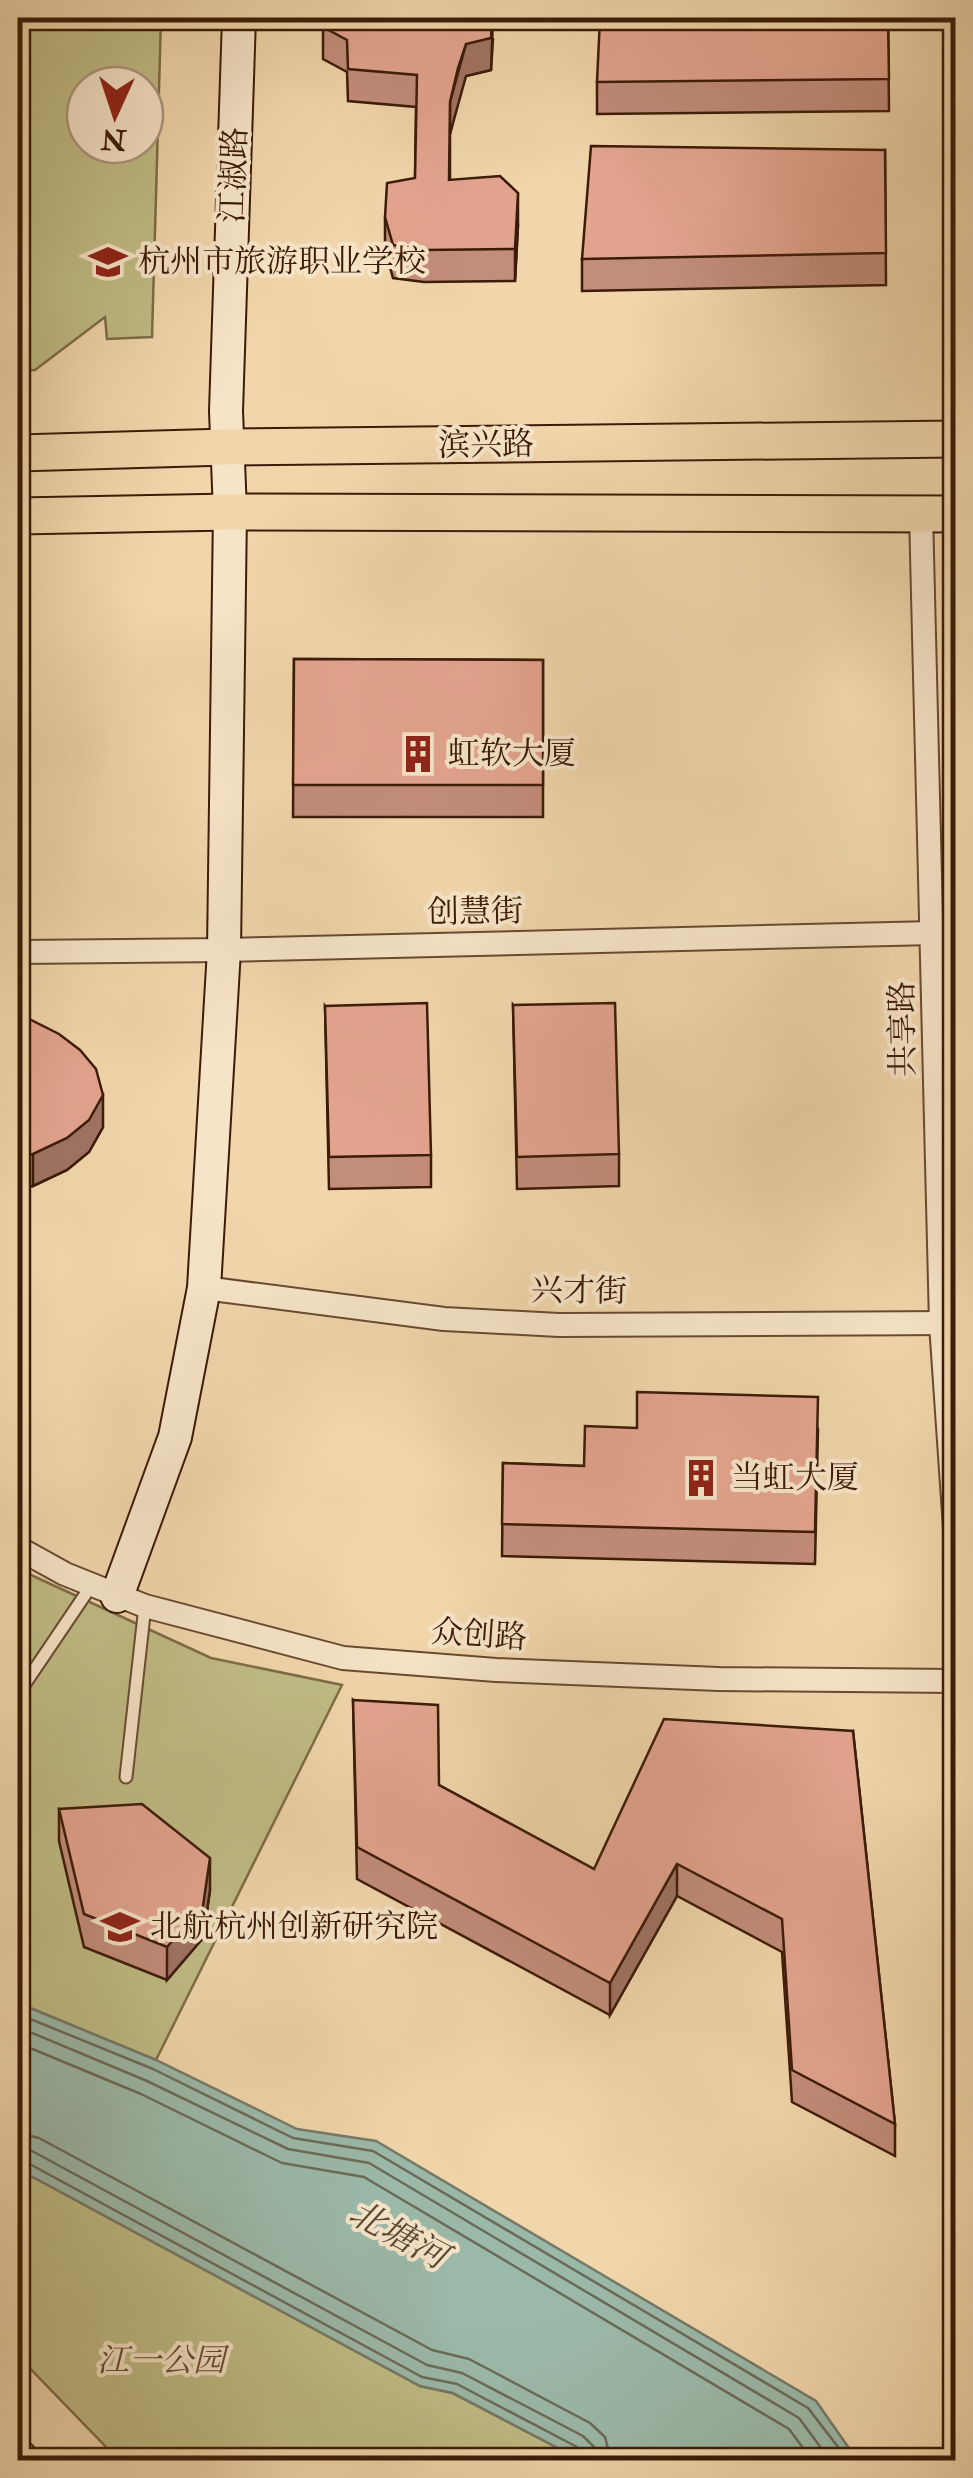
<svg xmlns="http://www.w3.org/2000/svg" width="973" height="2478" font-family="'IM FELL Double Pica','Noto Serif SC',serif">
<style>
.green{fill:#c0bc85;stroke:#7e6c46;stroke-width:2.5;fill-rule:evenodd}
.water{fill:#9bb9a9;stroke:#757a69;stroke-width:2.5}
.lines{fill:none;stroke-linecap:round;stroke-linejoin:round}
.shore{stroke:#6c6a58;stroke-width:2.5}
.lane-casing{stroke:#694a31;stroke-width:15}
.street-casing{stroke:#694a31;stroke-width:26}
.secondary-casing{stroke:#3c1b08;stroke-width:36}
.primary-casing{stroke:#3c1b08;stroke-width:39}
.lane{stroke:#f6e4c8;stroke-width:11}
.street{stroke:#f6e4c8;stroke-width:22}
.secondary{stroke:#f6e4c8;stroke-width:32}
.primary{stroke:#f1d6ab;stroke-width:35}
.wall{fill:#c38d7b;stroke:#3c1b08;stroke-width:2.5}
.shaded-wall{fill:#9f7364;stroke:#3c1b08;stroke-width:2.5}
.building{fill:#e3a48f;stroke:#3c1b08;stroke-width:2.5}
.labels{text-anchor:middle;dominant-baseline:central;stroke-width:8;stroke-linejoin:round;paint-order:stroke}
.street-label{font-size:32px;fill:#3c1b08;stroke:#f6e4c8}
.poi-label{font-size:32px;fill:#3c1b08;stroke:#f6e4c8;text-anchor:start}
.park-label{font-size:32px;font-style:italic;fill:#644b2e;stroke:#f6e4c8}
.water-label{font-size:35px;font-style:italic;fill:#584a38;stroke:#f6e4c8}
</style>
<rect width="100%" height="100%" fill="#f1d6ab"/>
<filter id="stains"><feTurbulence type="fractalNoise" baseFrequency=".002" numOctaves="4"/><feColorMatrix values="0 0 0 0 .2 0 0 0 0 .09 0 0 0 0 .02 0 0 0 .5 -.17"/></filter>
<radialGradient id="worn" r=".72"><stop offset=".6" stop-color="#630" stop-opacity="0"/><stop offset="1" stop-color="#630" stop-opacity=".3"/></radialGradient>
<!-- green -->
<g class="green">
<path d="M18 18H161L152 337 107 339 105 317 35 370 18 371ZM85 85H145V145H85Z"/>
<polygon points="18,1569 211,1658 342,1685 156,2060 18,2003"/>
<polygon points="18,2169 420,2386 452,2393 581,2460 109,2460 105,2446 18,2356"/>
</g>
<!-- water -->
<polygon class="water" points="18,2003 156,2060 297,2129 376,2141 816,2401 851,2451 870,2460 581,2460 453,2393 420,2386 18,2169"/>
<g class="lines">
<!-- shore -->
<g class="shore">
<polyline points="18,2014 153,2069 293,2138 373,2151 808,2408 848,2460"/>
<polyline points="18,2027 147,2081 288,2149 369,2163 799,2418 830,2460"/>
<polyline points="18,2043 141,2094 282,2163 364,2177 789,2429 812,2460"/>
<polyline points="18,2133 39,2138 432,2350 469,2359 590,2423 605,2437 611,2460"/>
<polyline points="18,2148 32,2151 427,2365 462,2373 583,2436 594,2447 596,2460"/>
<polyline points="18,2161 26,2162 422,2377 457,2384 577,2447 582,2453 583,2460"/>
</g>
<!-- lane casing -->
<g class="lane-casing">
<g id="lane">
<polyline points="18,1694 91,1586"/>
<polyline points="126,1777 145,1606"/>
</g>
</g>
<!-- street casing -->
<g class="street-casing">
<g id="street">
<polyline points="921,513 941,1324 956,1543"/>
<polyline points="18,952 224,950 934,933"/>
<polyline points="204,1288 444,1319 559,1325 952,1323"/>
<polyline points="18,1548 65,1574 145,1606 343,1658 496,1670 719,1679 956,1681"/>
</g>
</g>
<!-- secondary casing -->
<g class="secondary-casing">
<g id="secondary">
<polyline points="117,1596 175,1437 204,1288 224,950 230,512 226,411 239,18"/>
<polyline points="18,2455 23,2460"/>
</g>
</g>
<!-- primary casing -->
<g class="primary-casing">
<g id="primary">
<polyline points="18,453 227,447 956,439"/>
<polyline points="18,516 230,512 956,514"/>
</g>
</g>
<!-- lane -->
<use href="#lane" class="lane"/>
<!-- street -->
<use href="#street" class="street"/>
<!-- secondary -->
<use href="#secondary" class="secondary"/>
<!-- primary -->
<use href="#primary" class="primary"/>
</g>
<!-- wall -->
<g class="wall">
<polygon points="323,18 493,39 491,70 466,76 458,100 450,134 450,180 518,225 515,281 424,282 393,278 385,249 385,217 415,178 416,107 348,101 347,72 323,59"/>
<polygon points="888,18 889,111 597,114 597,82"/>
<polygon points="885,150 886,285 582,291 582,259"/>
<polygon points="294,659 543,660 543,817 293,817"/>
<polygon points="513,1005 619,1154 619,1186 517,1189"/>
<polygon points="325,1006 431,1155 431,1187 329,1189"/>
<polygon points="18,1017 103,1127 89,1152 67,1170 33,1186 18,1189"/>
<polygon points="818,1429 815,1564 502,1556 503,1463 584,1466"/>
<polygon points="353,1700 439,1785 594,1869 853,1731 895,2124 895,2156 792,2102 782,1952 677,1896 610,2015 357,1879"/>
<polygon points="59,1809 210,1890 203,1938 167,1980 84,1947 59,1841"/>
</g>
<!-- shaded-wall -->
<g class="shaded-wall">
<polygon points="493,18 491,70 466,76 450,134 450,102 466,44"/>
<polygon points="518,193 518,225 515,281 515,249"/>
<polygon points="103,1095 103,1127 89,1152 67,1170 33,1186 33,1154"/>
<polygon points="210,1858 210,1890 203,1938 167,1980 167,1947"/>
<polygon points="677,1864 677,1896 610,2015 610,1983"/>
</g>
<!-- building -->
<g class="building">
<polygon points="323,18 492,18 491,38 466,44 458,68 450,102 449,180 500,176 518,193 515,249 424,250 393,245 385,217 387,183 415,178 417,75 348,69 347,40 323,27"/>
<polygon points="600,18 888,18 889,79 597,82"/>
<polygon points="591,146 885,150 886,253 582,259"/>
<polygon points="294,659 543,660 543,785 293,785"/>
<polygon points="427,1003 431,1155 329,1157 325,1006"/>
<polygon points="615,1003 619,1154 517,1157 513,1005"/>
<polygon points="18,1017 31,1020 59,1034 80,1050 96,1069 103,1095 89,1120 67,1138 33,1154 18,1157"/>
<polygon points="637,1392 818,1397 815,1532 502,1524 503,1463 584,1466 585,1426 637,1428"/>
<polygon points="353,1700 438,1705 439,1785 594,1869 664,1719 853,1731 895,2124 792,2070 782,1919 677,1864 610,1983 357,1847"/>
<polygon points="142,1804 210,1858 203,1906 167,1947 84,1914 59,1809"/>
</g>
<!-- icons -->
<defs>
<g id="school-bare" transform="scale(3)"><path d="M0-5L7-2L0 1L-7-2ZM-4 1L0 2.5L4 1V4Q0 6-4 4Z" fill="#8f2418" stroke="#f6e4c8" stroke-width="2.5" paint-order="stroke"/></g>
<g id="building-bare" transform="scale(3)"><path d="M-4-6H4V6H1V3H-1V6H-4ZM-2.5-4.3h1.7v1.8h-1.7ZM.8-4.3h1.7v1.8H.8ZM-2.5-1h1.7V.8h-1.7ZM.8-1h1.7V.8H.8Z" fill="#8f2418" stroke="#f6e4c8" stroke-width="2.5" paint-order="stroke"/></g>
<g id="university-bare" transform="scale(3)"><path d="M0-5L7-2L0 1L-7-2ZM-4 1L0 2.5L4 1V4Q0 6-4 4Z" fill="#8f2418" stroke="#f6e4c8" stroke-width="2.5" paint-order="stroke"/></g>
</defs>
<g fill-rule="evenodd">
<use href="#school-bare" x="108" y="262"/>
<use href="#building-bare" x="418" y="754"/>
<use href="#building-bare" x="701" y="1478"/>
<use href="#university-bare" x="120" y="1927"/>
</g>
<g class="labels">
<!-- street labels -->
<g class="street-label">
<text transform="translate(234 175) rotate(-88)">江淑路</text>
<text transform="translate(486 445) rotate(-1)">滨兴路</text>
<text transform="translate(475 912) rotate(-1)">创慧街</text>
<text transform="translate(903 1029) rotate(-91)">共享路</text>
<text transform="translate(579 1291) rotate(1)">兴才街</text>
<text transform="translate(479 1635) rotate(4)">众创路</text>
</g>
<!-- poi labels -->
<g class="poi-label">
<text x="138" y="262">杭州市旅游职业学校</text>
<text x="448" y="754">虹软大厦</text>
<text x="731" y="1478">当虹大厦</text>
<text x="150" y="1927">北航杭州创新研究院</text>
</g>
<!-- park labels -->
<g class="park-label">
<text x="161" y="2361">江一公园</text>
</g>
<!-- water labels -->
<g class="water-label">
<text transform="translate(398 2235) rotate(28)">北塘河</text>
</g>
</g>
<!-- margin -->
<rect width="973" height="2478" fill="none" stroke="#f1d6ab" stroke-width="60"/>
<rect x="20" y="20" width="933" height="2438" fill="none" stroke="#3c1b08" stroke-width="5"/>
<rect x="30" y="30" width="913" height="2418" fill="none" stroke="#3c1b08" stroke-width="2.5"/>
<!-- north arrow -->
<g transform="translate(115 115) rotate(183)"><circle r="48" fill="#f6e4c8" stroke="#ac947b" stroke-width="2.5"/>
<path d="M0-8L18 38L0 25L-18 38Z" fill="#8f2418"/>
<text y="-15" font-size="28" font-weight="bold" text-anchor="middle" fill="#3c1b08">N</text>
</g>
<rect width="100%" height="100%" filter="url(#stains)"/>
<rect width="100%" height="100%" fill="url(#worn)"/>
</svg>
